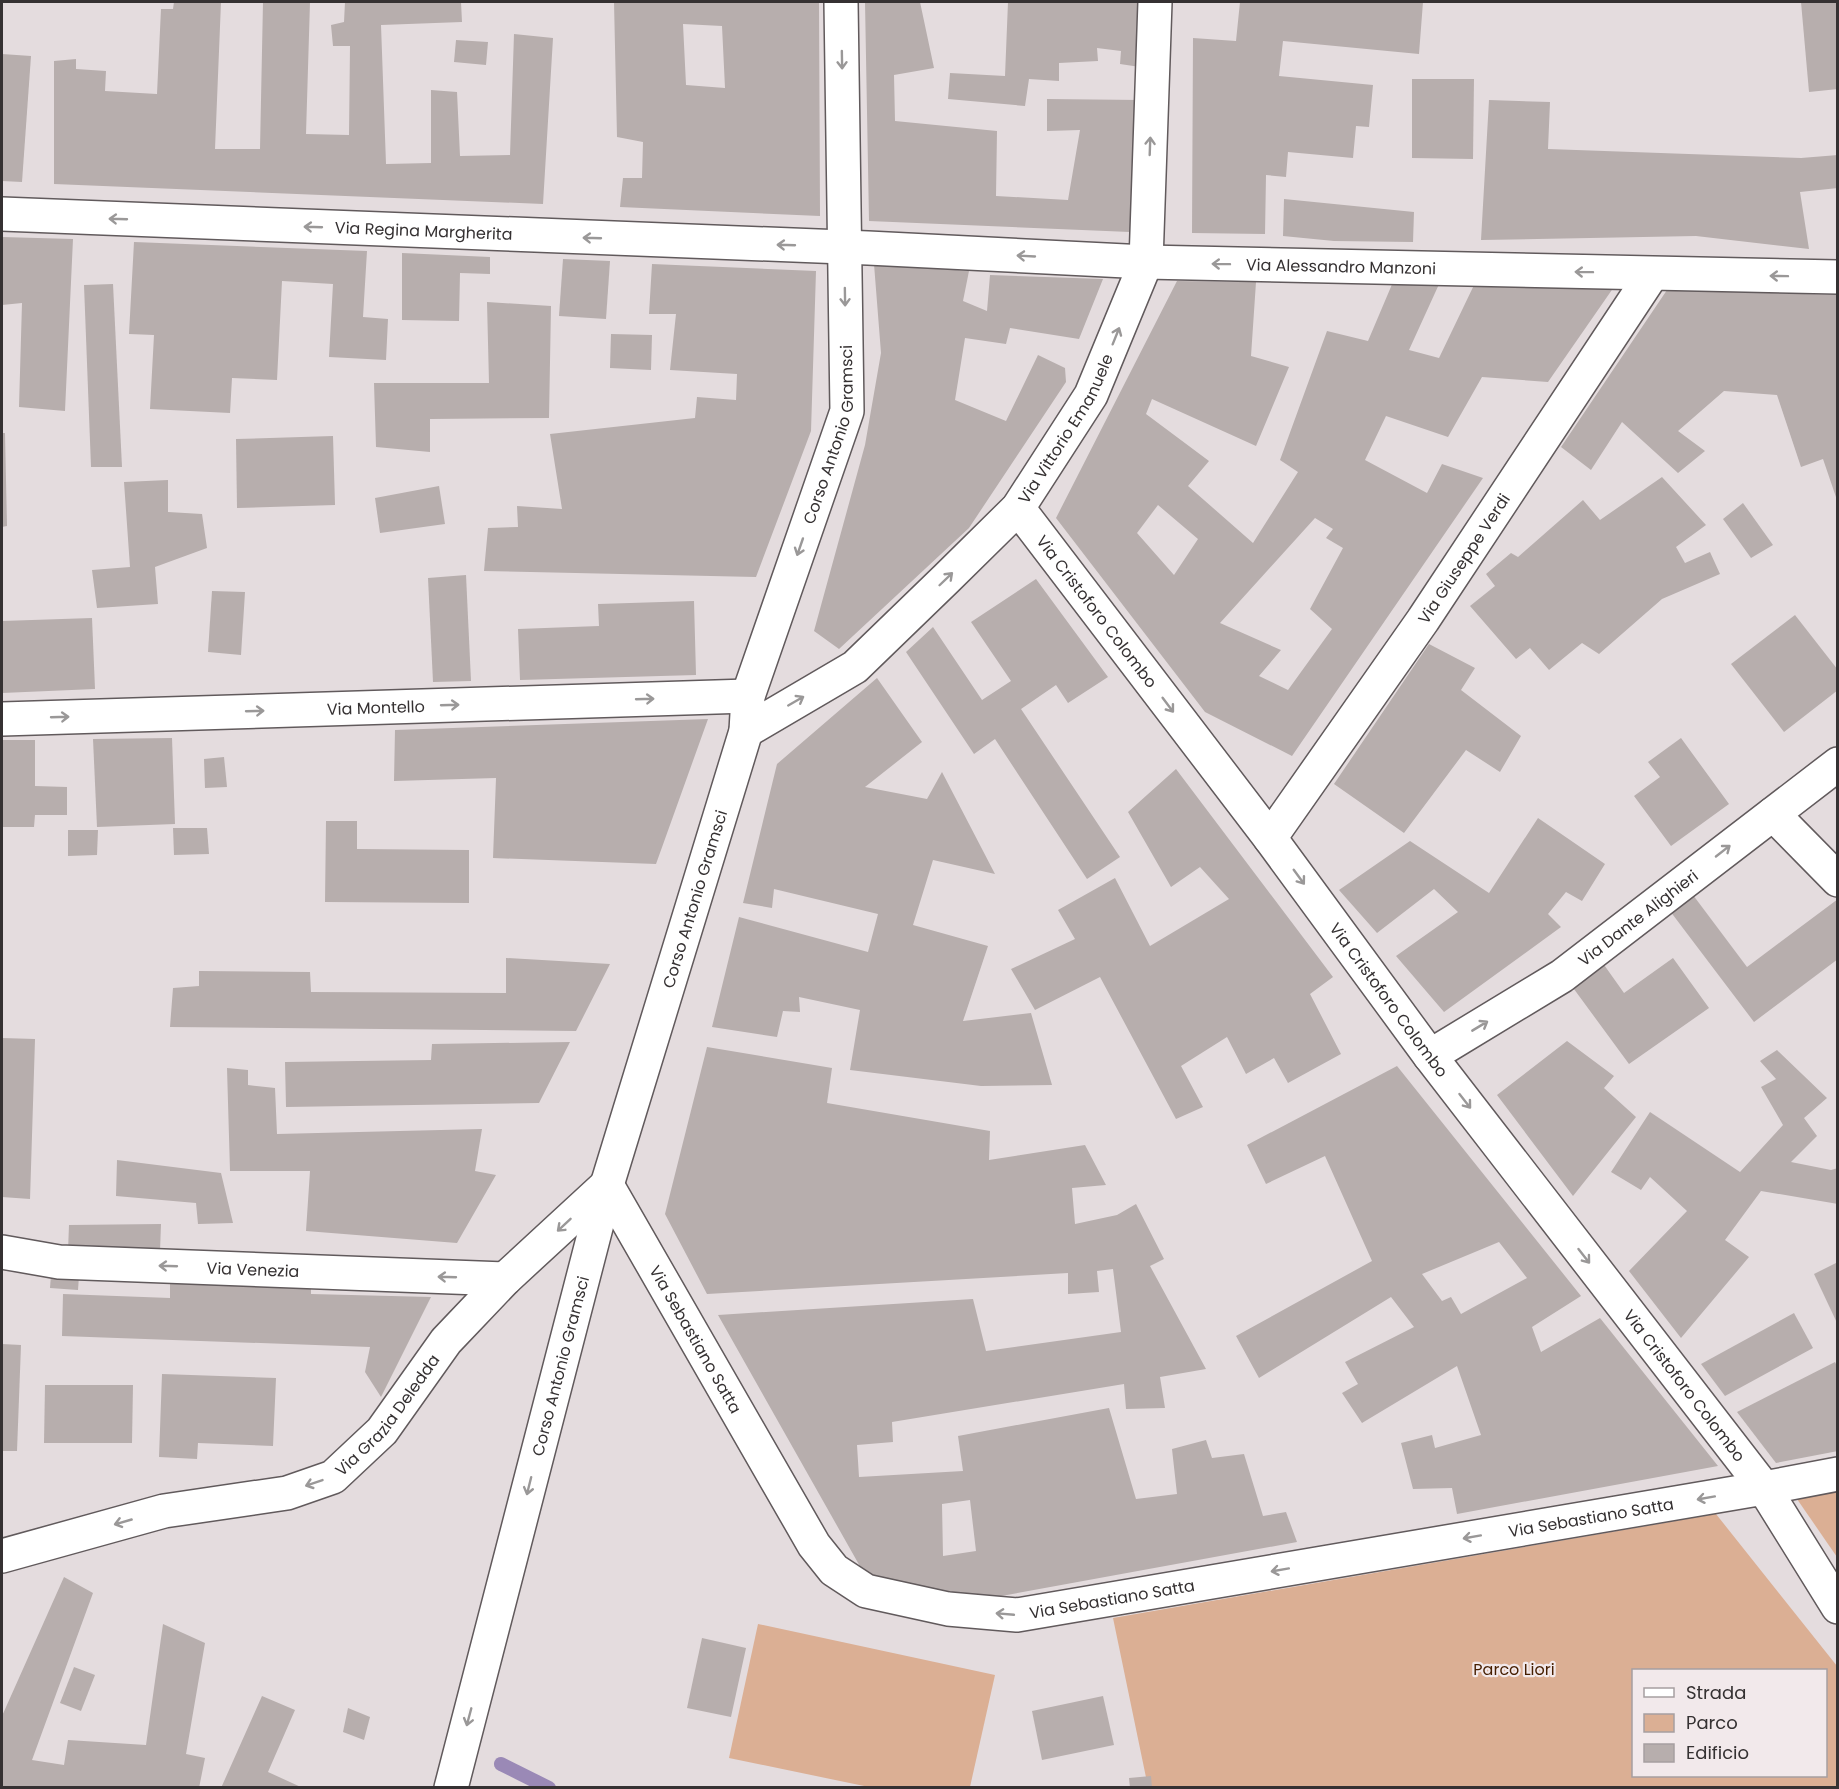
<svg xmlns="http://www.w3.org/2000/svg" width="1839" height="1789" font-family="Poppins,sans-serif">
<style>
.green{fill:#dbaf94;fill-rule:evenodd}
.lines{fill:none;stroke-linecap:round;stroke-linejoin:round}
.stream{stroke:#9a89b6;stroke-width:14}
.building{fill:#b7aead;fill-rule:evenodd}
.pedestrian-casing{stroke:#615a5c;stroke-width:36}
.minor-casing{stroke:#615a5c;stroke-width:36}
.tertiary-casing{stroke:#615a5c;stroke-width:36}
.pedestrian{stroke:#fff;stroke-width:33}
.minor{stroke:#fff;stroke-width:33}
.tertiary{stroke:#fff;stroke-width:33}
.oneway{stroke:#9a9898}
.labels{text-anchor:middle;dominant-baseline:central;stroke-width:4.5;stroke-linejoin:round;paint-order:stroke}
.street-label{font-size:16px;fill:#353132;stroke:#f2e9eb}
.park-label{font-size:16px;fill:#461e00;stroke:#f2e9eb}
</style>
<rect width="100%" height="100%" fill="#e4dcde"/>
<!-- green -->
<g class="green">
<polygon points="1837,1491 1838,1491 1837,1557 1797,1499"/>
<path d="M1716 1514 1837 1666V1787H1148L1113 1618ZM1634 1670H1826V1776H1634Z"/>
<polygon points="758,1624 995,1675 970,1787 869,1787 729,1758"/>
</g>
<g class="lines">
<!-- stream -->
<polyline class="stream" points="501,1764 549,1788"/>
</g>
<!-- building -->
<g class="building">
<polygon points="174,2 221,2 215,149 260,149 263,2 310,2 306,134 349,135 350,46 333,46 331,25 344,22 345,2 461,2 462,22 381,25 386,164 431,163 431,90 457,92 460,156 510,155 514,34 553,38 543,204 54,184 54,61 76,59 76,69 106,71 105,91 157,94 161,9 173,9"/>
<path d="M614 2H819L820 216 620 207 623 178H642L643 142 617 137ZM683 24 722 26 725 88 686 85Z"/>
<polygon points="865,2 920,2 934,68 894,75 895,121 997,131 996,196 1068,200 1080,130 1047,131 1047,99 1140,100 1130,232 869,221"/>
<polygon points="1008,2 1143,2 1140,67 1120,64 1121,51 1097,48 1098,61 1059,63 1059,81 1029,79 1025,106 948,99 950,73 1005,76"/>
<polygon points="1240,2 1423,2 1419,54 1283,41 1279,76 1373,85 1369,127 1356,126 1353,158 1288,152 1286,177 1266,175 1265,234 1192,233 1193,38 1236,41"/>
<polygon points="1801,2 1838,2 1838,89 1809,92"/>
<polygon points="456,40 488,42 486,65 454,62"/>
<polygon points="2,54 31,56 22,182 2,181"/>
<polygon points="1412,79 1474,79 1473,159 1412,158"/>
<polygon points="1489,100 1550,102 1548,149 1801,158 1838,155 1838,188 1800,192 1809,249 1696,236 1481,240"/>
<polygon points="1284,199 1414,212 1413,242 1334,241 1283,236"/>
<polygon points="2,237 73,239 65,411 19,407 22,303 2,305"/>
<polygon points="134,242 367,251 363,317 388,319 386,360 329,357 333,284 282,281 277,380 232,378 230,413 150,409 154,335 129,334"/>
<polygon points="402,253 490,257 490,274 460,273 459,321 402,320"/>
<polygon points="563,259 610,261 606,319 559,316"/>
<polygon points="652,264 816,271 811,431 756,577 484,571 488,528 518,527 517,506 562,509 550,434 695,418 697,397 736,400 737,374 670,370 676,314 649,314"/>
<polygon points="874,264 969,271 963,301 987,311 990,275 1103,279 1079,339 1010,328 1006,344 965,338 955,400 1006,421 1038,355 1065,368 1066,382 969,528 839,649 814,631 865,445 881,353"/>
<path d="M1177 281 1256 282 1251 356 1289 367 1256 446 1152 399 1146 414 1209 461 1188 486 1253 543 1298 472 1280 460 1327 331 1368 341 1393 282H1440L1409 350 1439 358 1475 283 1616 284 1548 382 1482 377 1448 437 1386 416 1365 460 1427 493 1442 464 1483 478 1292 756 1205 712 1056 518ZM1158 505 1198 539 1174 575 1137 533ZM1315 518 1333 529 1326 538 1343 548 1310 609 1332 629 1288 690 1259 676 1281 650 1220 623Z"/>
<polygon points="113,284 122,467 91,467 84,285"/>
<polygon points="1667,290 1838,295 1838,503 1823,459 1801,467 1777,395 1724,391 1678,431 1705,451 1678,473 1622,422 1591,470 1561,447"/>
<polygon points="487,302 551,306 549,418 430,419 430,452 376,447 374,383 489,383"/>
<polygon points="611,334 652,335 651,370 610,368"/>
<polygon points="2,433 5,433 7,526 2,527"/>
<polygon points="333,436 335,505 237,508 236,439"/>
<polygon points="1662,477 1706,525 1676,547 1685,563 1710,552 1720,574 1662,599 1599,654 1582,643 1549,670 1530,648 1516,659 1470,606 1495,586 1486,574 1511,553 1518,557 1583,500 1600,520"/>
<polygon points="168,480 168,512 202,514 207,548 155,567 158,604 97,608 92,570 130,567 124,482"/>
<polygon points="439,486 445,524 380,533 375,498"/>
<polygon points="1743,503 1773,545 1751,558 1723,519"/>
<polygon points="466,575 471,681 433,682 428,578"/>
<polygon points="1036,579 1108,677 1068,703 1056,685 1021,709 1120,857 1087,879 995,739 974,754 906,652 933,627 982,700 1011,681 971,622"/>
<polygon points="212,591 245,592 241,655 208,652"/>
<polygon points="694,601 696,675 520,680 518,629 599,626 598,604"/>
<polygon points="1795,615 1838,670 1838,690 1784,732 1731,664"/>
<polygon points="92,618 95,689 2,693 2,621"/>
<polygon points="1429,644 1475,668 1461,690 1521,736 1500,772 1466,750 1404,833 1334,784"/>
<polygon points="877,678 922,742 865,787 927,799 942,772 995,874 933,860 913,925 988,946 963,1021 1031,1013 1052,1085 981,1086 850,1070 860,1010 799,997 800,1012 783,1011 777,1037 712,1027 739,917 868,952 878,914 774,889 772,908 743,903 777,764"/>
<polygon points="708,719 656,864 493,858 496,778 394,781 395,730"/>
<polygon points="172,738 175,824 97,827 93,739"/>
<polygon points="1681,738 1729,804 1671,846 1634,796 1660,777 1648,762"/>
<polygon points="2,740 35,740 35,786 67,787 67,815 35,815 34,827 2,827"/>
<polygon points="224,757 227,787 205,788 204,759"/>
<polygon points="1176,769 1333,977 1310,994 1341,1054 1288,1083 1274,1058 1246,1074 1227,1037 1181,1066 1203,1107 1176,1119 1100,977 1035,1010 1011,969 1075,939 1058,910 1115,878 1150,946 1229,899 1200,867 1171,887 1128,812"/>
<polygon points="1538,818 1605,864 1582,901 1566,892 1548,914 1561,927 1444,1012 1396,956 1458,912 1434,889 1377,933 1339,890 1410,841 1489,893"/>
<polygon points="326,821 357,821 357,849 469,850 469,903 325,902"/>
<polygon points="173,828 207,828 209,854 174,855"/>
<polygon points="68,830 98,830 97,855 68,856"/>
<polygon points="1693,895 1747,967 1838,899 1838,959 1754,1022 1670,911"/>
<polygon points="506,958 610,964 576,1031 170,1027 173,988 199,986 199,971 310,972 311,992 506,993"/>
<polygon points="1673,958 1709,1008 1629,1064 1571,985 1602,962 1624,993"/>
<polygon points="2,1038 35,1039 30,1199 2,1197"/>
<polygon points="1567,1041 1614,1076 1604,1088 1636,1117 1573,1196 1497,1095"/>
<polygon points="570,1042 539,1103 286,1107 285,1062 431,1060 432,1044"/>
<path d="M707 1047 832 1068 827 1103 990 1131 989 1160 1085 1145 1106 1185 1072 1188 1075 1224 1117 1215 1136 1204 1164 1259 1150 1266 1206 1369 1160 1377 1165 1408 1126 1409 1124 1384 892 1422 893 1442 857 1445 859 1477 963 1471 958 1436 1109 1408 1136 1499 1177 1494 1172 1449 1206 1440 1212 1458 1244 1454 1263 1516 1286 1512 1297 1542 985 1599 866 1577 718 1315 973 1299 986 1351 1121 1332 1113 1269 1097 1271 1099 1292 1068 1294V1273L707 1294 665 1214ZM970 1500 976 1551 943 1556 942 1504Z"/>
<polygon points="1777,1050 1827,1098 1804,1118 1817,1136 1791,1162 1831,1170 1838,1168 1838,1204 1761,1191 1725,1240 1749,1257 1681,1338 1629,1271 1687,1211 1650,1177 1641,1190 1611,1172 1650,1112 1740,1172 1783,1125 1761,1087 1776,1079 1760,1061"/>
<path d="M1397 1066 1581 1296 1532 1327 1541 1352 1600 1318 1718 1466 1457 1514 1452 1488 1413 1489 1401 1443 1432 1435 1435 1448 1481 1435 1457 1366 1362 1423 1342 1393 1358 1384 1345 1362 1414 1327 1391 1297 1259 1378 1236 1336 1372 1261 1325 1156 1266 1184 1247 1145ZM1499 1242 1527 1278 1461 1314 1451 1297 1442 1301 1422 1274Z"/>
<polygon points="227,1068 248,1070 248,1085 275,1088 277,1134 482,1129 475,1171 496,1175 457,1243 306,1231 310,1171 230,1171"/>
<polygon points="117,1160 221,1173 233,1223 198,1224 196,1203 116,1196"/>
<polygon points="161,1224 160,1251 68,1251 69,1225"/>
<polygon points="1838,1262 1838,1325 1814,1274"/>
<polygon points="51,1275 79,1276 78,1290 50,1288"/>
<polygon points="170,1278 311,1281 311,1294 431,1297 381,1397 365,1372 370,1347 62,1336 63,1294 170,1298"/>
<polygon points="1794,1313 1813,1348 1725,1396 1701,1364"/>
<polygon points="2,1344 21,1345 17,1451 2,1451"/>
<polygon points="1835,1362 1838,1368 1838,1451 1776,1463 1737,1412"/>
<polygon points="162,1374 276,1378 273,1446 198,1443 197,1459 159,1457"/>
<polygon points="45,1385 133,1385 132,1443 44,1443"/>
<polygon points="64,1577 93,1593 32,1760 64,1765 68,1740 146,1745 163,1624 205,1643 186,1754 205,1758 199,1788 2,1788 2,1716"/>
<polygon points="702,1638 746,1648 731,1717 687,1708"/>
<polygon points="74,1667 95,1675 81,1711 60,1703"/>
<polygon points="262,1696 295,1710 268,1772 303,1788 221,1788"/>
<polygon points="1103,1696 1114,1745 1042,1760 1032,1711"/>
<polygon points="348,1708 370,1717 364,1740 343,1732"/>
<polygon points="1151,1776 1152,1788 1130,1788 1129,1778"/>
</g>
<g class="lines">
<!-- pedestrian casing -->
<g class="pedestrian-casing">
<polyline id="pedestrian" points="1764,1488 1838,1474"/>
</g>
<!-- minor casing -->
<g class="minor-casing">
<g id="minor">
<path id="s1" d="M2 214 868 248 1146 262 1838 277"/>
<path id="s2" d="M1018 508 1270 838 1430 1056 1764 1488"/>
<path id="s3" d="M2 719 748 696"/>
<polyline points="1773,814 1838,880"/>
<path id="s4" d="M1270 838 1423 620 1652 274"/>
<path id="s5" d="M1430 1056 1562 976 1838 764"/>
<path id="s6" d="M2 1252 59 1262 505 1279"/>
<path id="s7" d="M2 1556 164 1511 287 1493 333 1477 382 1431 446 1341 505 1279 607 1185"/>
</g>
</g>
<!-- tertiary casing -->
<g class="tertiary-casing">
<g id="tertiary">
<path id="s8" d="M746 731 855 667 947 578 1018 508 1091 395 1146 262 1155 2"/>
<path id="s9" d="M607 1185 814 1545 834 1570 866 1591 948 1609 1017 1615 1764 1488 1838 1607"/>
<path id="s10" d="M451 1788 607 1185 746 731 748 696 847 411 841 2"/>
</g>
</g>
<!-- pedestrian -->
<use href="#pedestrian" class="pedestrian"/>
<!-- minor -->
<use href="#minor" class="minor"/>
<!-- tertiary -->
<use href="#tertiary" class="tertiary"/>
</g>
<!-- one-way arrows -->
<defs><path id="oneway-shaft" d="M-6 0H5M1.5-3L5.5 0L1.5 3" fill="none" stroke-width="1.6" stroke-linecap="round" stroke-linejoin="round" transform="scale(1.5)"/></defs>
<g class="oneway">
<use href="#oneway-shaft" transform="translate(842 60) rotate(89)"/>
<use href="#oneway-shaft" transform="translate(1150 146) rotate(-88)"/>
<use href="#oneway-shaft" transform="translate(118 219) rotate(-178)"/>
<use href="#oneway-shaft" transform="translate(313 227) rotate(-178)"/>
<use href="#oneway-shaft" transform="translate(592 238) rotate(-178)"/>
<use href="#oneway-shaft" transform="translate(786 245) rotate(-178)"/>
<use href="#oneway-shaft" transform="translate(1026 256) rotate(-177)"/>
<use href="#oneway-shaft" transform="translate(1221 264) rotate(-179)"/>
<use href="#oneway-shaft" transform="translate(1584 272) rotate(-179)"/>
<use href="#oneway-shaft" transform="translate(1779 276) rotate(-179)"/>
<use href="#oneway-shaft" transform="translate(845 297) rotate(89)"/>
<use href="#oneway-shaft" transform="translate(1116 336) rotate(-68)"/>
<use href="#oneway-shaft" transform="translate(800 547) rotate(109)"/>
<use href="#oneway-shaft" transform="translate(946 579) rotate(-44)"/>
<use href="#oneway-shaft" transform="translate(645 699) rotate(-2)"/>
<use href="#oneway-shaft" transform="translate(796 701) rotate(-30)"/>
<use href="#oneway-shaft" transform="translate(450 705) rotate(-2)"/>
<use href="#oneway-shaft" transform="translate(1168 705) rotate(53)"/>
<use href="#oneway-shaft" transform="translate(255 711) rotate(-2)"/>
<use href="#oneway-shaft" transform="translate(60 717) rotate(-2)"/>
<use href="#oneway-shaft" transform="translate(1723 851) rotate(-38)"/>
<use href="#oneway-shaft" transform="translate(1299 877) rotate(54)"/>
<use href="#oneway-shaft" transform="translate(1480 1026) rotate(-31)"/>
<use href="#oneway-shaft" transform="translate(1465 1101) rotate(52)"/>
<use href="#oneway-shaft" transform="translate(564 1225) rotate(137)"/>
<use href="#oneway-shaft" transform="translate(1584 1256) rotate(52)"/>
<use href="#oneway-shaft" transform="translate(168 1266) rotate(-178)"/>
<use href="#oneway-shaft" transform="translate(447 1277) rotate(-178)"/>
<use href="#oneway-shaft" transform="translate(314 1483) rotate(161)"/>
<use href="#oneway-shaft" transform="translate(529 1486) rotate(104)"/>
<use href="#oneway-shaft" transform="translate(1706 1498) rotate(170)"/>
<use href="#oneway-shaft" transform="translate(123 1522) rotate(164)"/>
<use href="#oneway-shaft" transform="translate(1472 1537) rotate(170)"/>
<use href="#oneway-shaft" transform="translate(1280 1570) rotate(170)"/>
<use href="#oneway-shaft" transform="translate(1005 1614) rotate(-175)"/>
<use href="#oneway-shaft" transform="translate(469 1717) rotate(105)"/>
</g>
<g class="labels">
<!-- street labels -->
<g class="street-label">
<text stroke="none"><textPath href="#s1" startOffset="422">Via Regina Margherita</textPath></text>
<text stroke="none"><textPath href="#s1" startOffset="1340">Via Alessandro Manzoni</textPath></text>
<text stroke="none"><textPath href="#s8" startOffset="447">Via Vittorio Emanuele</textPath></text>
<text stroke="none"><textPath href="#s10" startOffset="1408">Corso Antonio Gramsci</textPath></text>
<text stroke="none"><textPath href="#s4" startOffset="340">Via Giuseppe Verdi</textPath></text>
<text stroke="none"><textPath href="#s2" startOffset="130">Via Cristoforo Colombo</textPath></text>
<text stroke="none"><textPath href="#s3" startOffset="374">Via Montello</textPath></text>
<text stroke="none"><textPath href="#s10" startOffset="922">Corso Antonio Gramsci</textPath></text>
<text stroke="none"><textPath href="#s5" startOffset="250">Via Dante Alighieri</textPath></text>
<text stroke="none"><textPath href="#s2" startOffset="616">Via Cristoforo Colombo</textPath></text>
<text stroke="none"><textPath href="#s6" startOffset="252">Via Venezia</textPath></text>
<text stroke="none"><textPath href="#s9" startOffset="178">Via Sebastiano Satta</textPath></text>
<text stroke="none"><textPath href="#s10" startOffset="436">Corso Antonio Gramsci</textPath></text>
<text stroke="none"><textPath href="#s2" startOffset="1102">Via Cristoforo Colombo</textPath></text>
<text stroke="none"><textPath href="#s7" startOffset="424">Via Grazia Deledda</textPath></text>
<text stroke="none"><textPath href="#s9" startOffset="1221">Via Sebastiano Satta</textPath></text>
<text stroke="none"><textPath href="#s9" startOffset="735">Via Sebastiano Satta</textPath></text>
</g>
<!-- park labels -->
<g class="park-label">
<text x="1514" y="1669">Parco Liori</text>
</g>
</g>
<!-- border -->
<rect width="1839" height="1789" fill="none" stroke="#353132" stroke-width="6"/>
<!-- legend -->
<rect x="1632" y="1669" width="195" height="108" fill="#f2e9eb" stroke="#a69fa1" stroke-width="1.5"/>
<rect x="1644" y="1688" width="30" height="9" fill="#ffffff" stroke="#a69fa1" stroke-width="1.5"/>
<text x="1686" y="1699" font-size="18" fill="#353132">Strada</text>
<rect x="1644" y="1714" width="30" height="18" fill="#dbaf94" stroke="#a69fa1" stroke-width="1.5"/>
<text x="1686" y="1729" font-size="18" fill="#353132">Parco</text>
<rect x="1644" y="1744" width="30" height="18" fill="#b7aead" stroke="#a69fa1" stroke-width="1.5"/>
<text x="1686" y="1759" font-size="18" fill="#353132">Edificio</text>
</svg>
